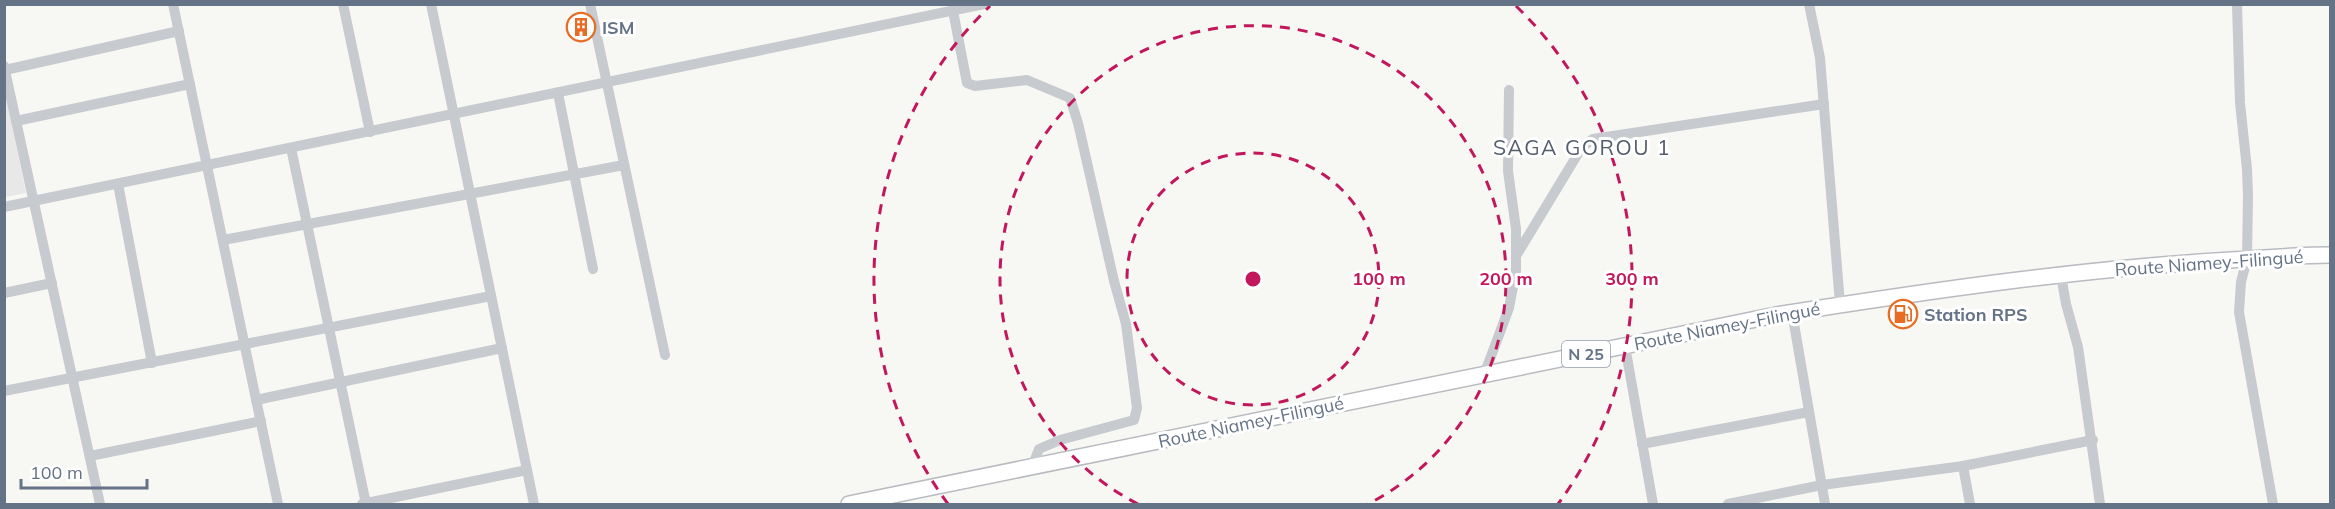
<svg xmlns="http://www.w3.org/2000/svg" width="2335" height="509" font-family="Mulish,sans-serif">
<style>
.built{fill:#e7e8e7}
.lines{fill:none;stroke-linecap:round;stroke-linejoin:round}
.primary-casing{stroke:#b8bbc0;stroke-width:18}
.minor{stroke:#c7cace;stroke-width:10}
.primary{stroke:#fff;stroke-width:15}
.ring{fill:none;stroke:#c2185b;stroke-width:3;stroke-dasharray:10 8}
.labels{text-anchor:middle;dominant-baseline:central;stroke-width:6;stroke-linejoin:round;paint-order:stroke}
.shield{fill:#fff;stroke:#939daa;stroke-width:1.5}
.shield-label{font-size:16px;font-weight:bold;fill:#657386}
.poi-label{font-size:18px;font-weight:bold;fill:#657386;stroke:#fff;text-anchor:start}
.street-label{font-size:18px;fill:#657386;stroke:#fff}
.quarter-label{font-size:21px;letter-spacing:1.5px;fill:#545d6b;stroke:#fff}
.centre{fill:#c2185b;stroke:#fff;stroke-width:3}
.ring-label{font-size:18px;text-anchor:middle;font-weight:bold;fill:#c2185b;stroke:#fff;stroke-width:6;stroke-linejoin:round;paint-order:stroke}
</style>
<rect width="100%" height="100%" fill="#f7f7f4"/>
<!-- built -->
<polygon class="built" points="4,87 26,193 5,197 4,197"/>
<g class="lines">
<!-- primary casing -->
<g class="primary-casing">
<path id="primary" d="M849 504 1776 315C1927 291 2078 269 2231 260 2264 258 2297 255 2330 255"/>
</g>
<!-- minor -->
<g class="minor">
<polyline points="173,4 278,504"/>
<polyline points="343,4 370,132"/>
<polyline points="431,4 534,504"/>
<polyline points="590,4 665,355"/>
<polyline points="1809,4 1820,58 1840,304"/>
<polyline points="2237,4 2240,103 2247,169 2248,196 2247,259 2241,282 2239,312 2273,504"/>
<polyline points="953,11 967,83 975,86 1027,80 1070,98 1078,123 1114,281 1126,324 1137,408 1134,420 1060,440 1039,449 1032,467"/>
<polyline points="4,66 100,504"/>
<polyline points="5,70 179,31"/>
<polyline points="558,93 593,269"/>
<polyline points="16,121 190,84"/>
<polyline points="291,148 366,504"/>
<polyline points="118,184 152,363"/>
<polyline points="4,207 984,4"/>
<polyline points="223,240 624,165"/>
<polyline points="1516,256 1582,147 1593,139 1824,104"/>
<polyline points="2061,275 2066,304 2078,347 2100,504"/>
<polyline points="4,293 52,283"/>
<polyline points="1792,312 1825,504"/>
<polyline points="1625,346 1653,504"/>
<polyline points="1484,375 1509,308 1516,271 1516,229 1508,171 1509,90"/>
<polyline points="4,391 491,296"/>
<polyline points="256,400 502,348"/>
<polyline points="1642,444 1809,412"/>
<polyline points="90,456 261,421"/>
<polyline points="1963,466 1970,504"/>
<polyline points="362,504 527,470"/>
<polyline points="1728,504 1822,485 1963,466 2093,440"/>
</g>
<!-- primary -->
<use href="#primary" class="primary"/>
</g>
<!-- distance rings -->
<g class="ring">
<circle cx="1253" cy="279" r="126"/>
<path d="M1138 504A253 253 0 1 1 1368 504"/>
<path d="M948 504A379 379 0 0 1 990 6M1516 6A379 379 0 0 1 1558 504"/>
</g>
<!-- icons -->
<defs>
<g id="building-ring" transform="scale(1.5)"><circle r="9.5" fill="#fff" stroke="#e76d24" stroke-width="1.5"/><path d="M-4-6H4V6H1V3H-1V6H-4ZM-2.5-4.3h1.7v1.8h-1.7ZM.8-4.3h1.7v1.8H.8ZM-2.5-1h1.7V.8h-1.7ZM.8-1h1.7V.8H.8Z" fill="#e76d24"/></g>
<g id="fuel-ring" transform="scale(1.5)"><circle r="9.5" fill="#fff" stroke="#e76d24" stroke-width="1.5"/><path d="M-5.5-6h7V0h2V4h1.3V-2.5L3-4.5l.8-.8L6-3V5H2.5V1h-1V6h-7ZM-4.2-4.7v3.2H.2V-4.7Z" fill="#e76d24"/></g>
</defs>
<g fill-rule="evenodd">
<use href="#building-ring" x="581" y="27"/>
<use href="#fuel-ring" x="1903" y="314"/>
</g>
<g class="labels">
<!-- shield labels -->
<rect class="shield" x="1562" y="341" width="48" height="26" rx="4.5"/>
<g class="shield-label">
<text x="1586" y="354">N 25</text>
</g>
<!-- poi labels -->
<g class="poi-label">
<text x="602" y="27">ISM</text>
<text x="1924" y="314">Station RPS</text>
</g>
<!-- street labels -->
<g class="street-label">
<text transform="translate(2209 263) rotate(-4)">Route Niamey-Filingué</text>
<text transform="translate(1727 326) rotate(-11)">Route Niamey-Filingué</text>
<text transform="translate(1251 422) rotate(-12)">Route Niamey-Filingué</text>
</g>
<!-- quarter labels -->
<g class="quarter-label">
<text x="1582" y="147">SAGA GOROU 1</text>
</g>
</g>
<circle cx="1253" cy="279" r="9" class="centre"/>
<g class="ring-label">
<text x="1379" y="285">100 m</text>
<text x="1506" y="285">200 m</text>
<text x="1632" y="285">300 m</text>
</g>
<!-- border -->
<rect width="2335" height="509" fill="none" stroke="#657386" stroke-width="12"/>
<!-- scale -->
<path d="M21 479v9h126v-9" fill="none" stroke="#657386" stroke-width="3"/>
<text x="30" y="479" font-size="18" fill="#657386" stroke="#ffffff" stroke-width="4.5" paint-order="stroke">100 m</text>
</svg>
